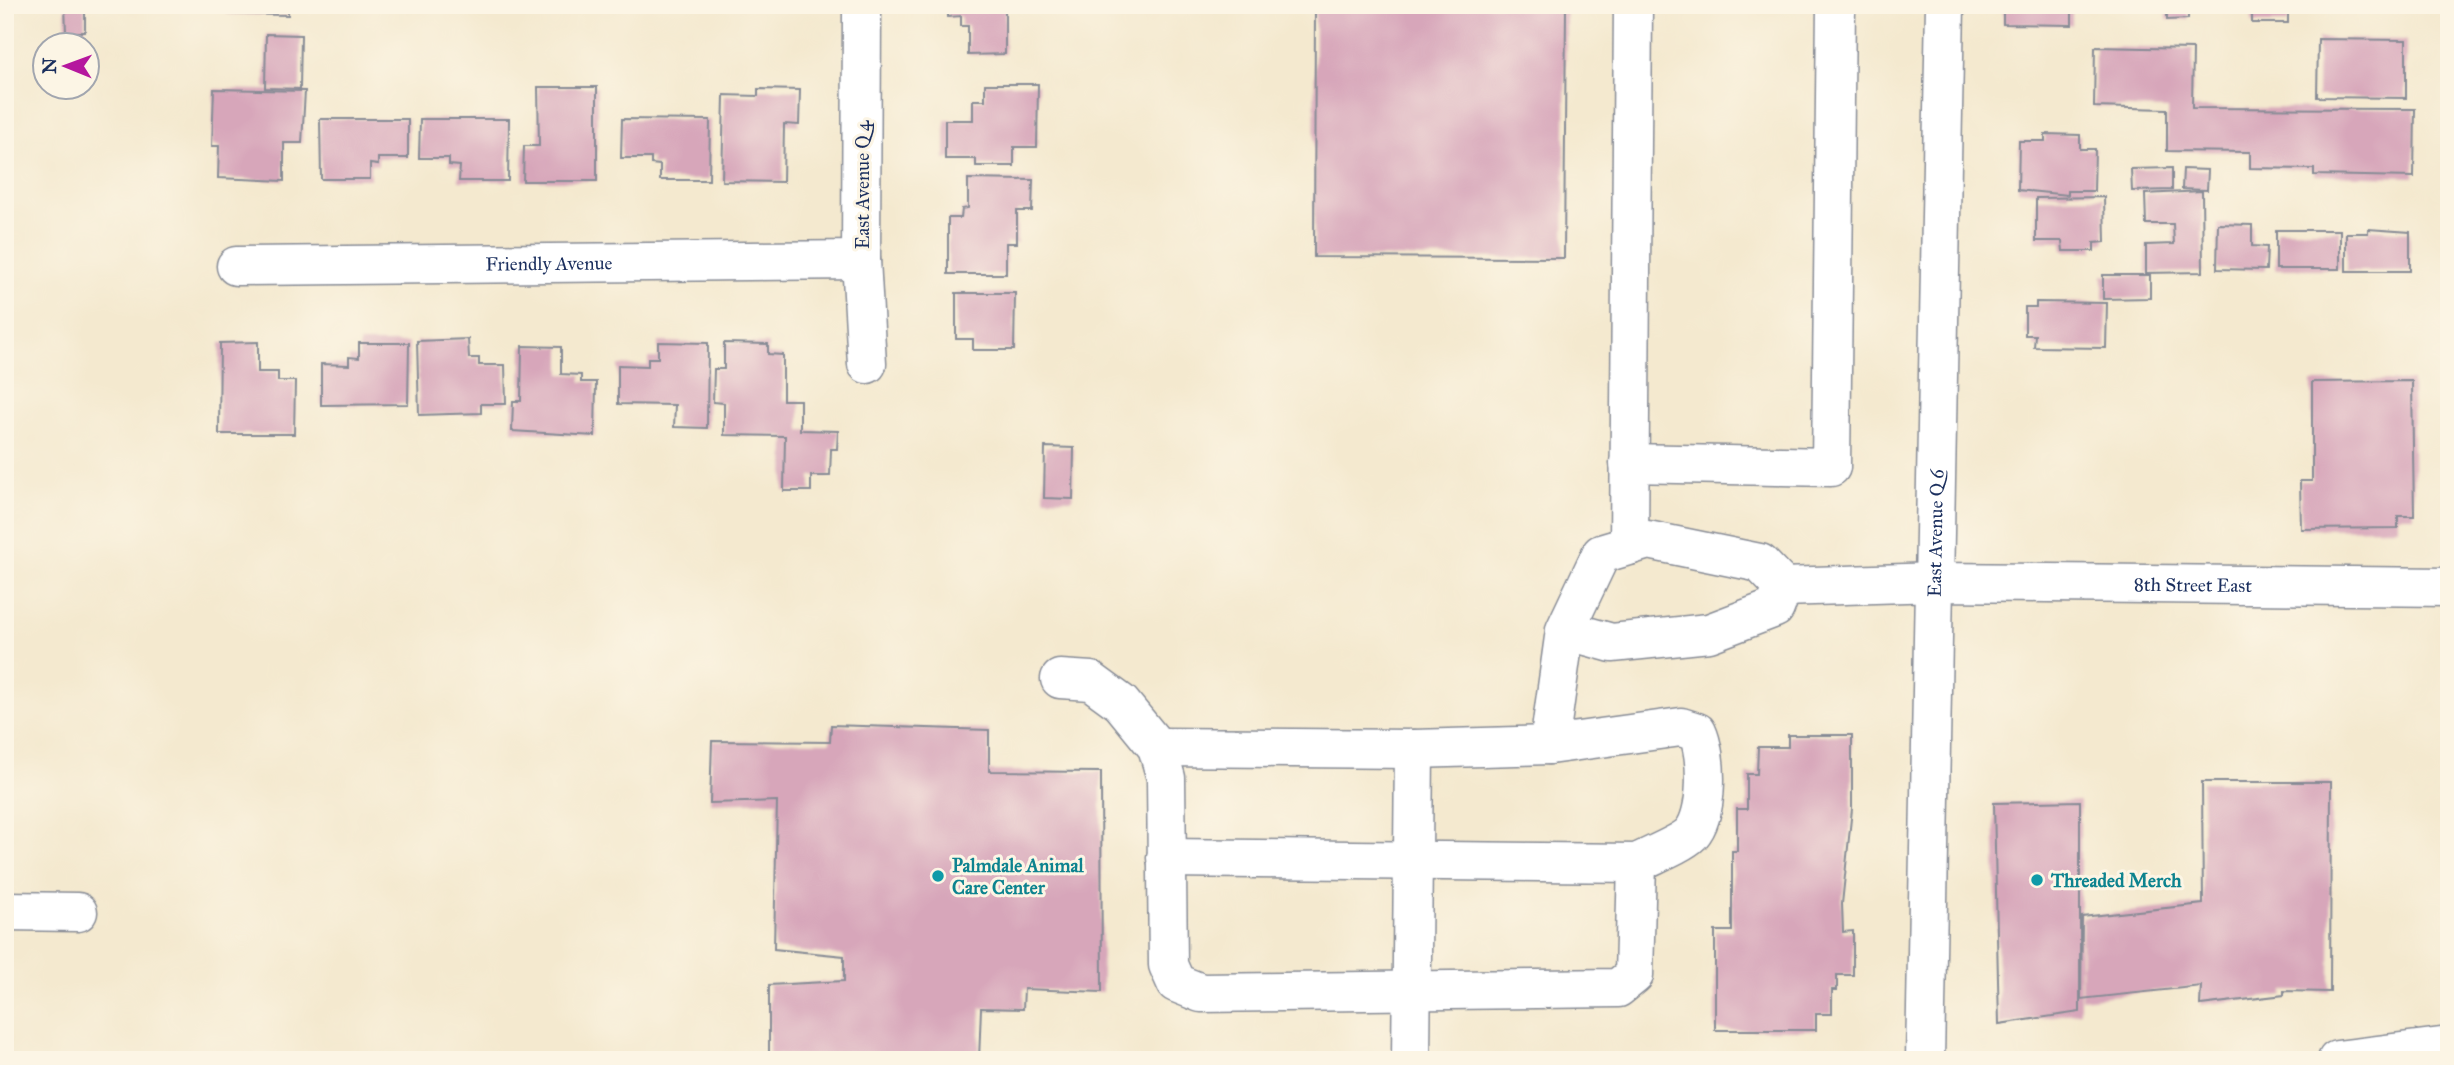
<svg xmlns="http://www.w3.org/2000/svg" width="2454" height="1065" font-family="'IM FELL Great Primer',serif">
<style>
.building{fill:#d7a6ba}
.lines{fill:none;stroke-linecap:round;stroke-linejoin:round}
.minor-casing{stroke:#888c96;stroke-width:41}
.major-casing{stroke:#888c96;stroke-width:41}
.minor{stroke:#fff;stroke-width:38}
.major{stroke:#fff;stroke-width:38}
.culture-dot{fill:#0f9aa8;stroke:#fcf5e5;stroke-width:2.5}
.labels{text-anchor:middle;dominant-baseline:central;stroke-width:6;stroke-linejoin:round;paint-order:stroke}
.street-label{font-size:19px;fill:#1b2f5e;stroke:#fcf5e5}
.culture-label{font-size:19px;font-weight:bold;fill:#0d838f;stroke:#fcf5e5;text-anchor:start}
</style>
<rect width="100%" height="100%" fill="#fcf5e5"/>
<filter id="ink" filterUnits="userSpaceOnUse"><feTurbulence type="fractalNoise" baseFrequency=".0143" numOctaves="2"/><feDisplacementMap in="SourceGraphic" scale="14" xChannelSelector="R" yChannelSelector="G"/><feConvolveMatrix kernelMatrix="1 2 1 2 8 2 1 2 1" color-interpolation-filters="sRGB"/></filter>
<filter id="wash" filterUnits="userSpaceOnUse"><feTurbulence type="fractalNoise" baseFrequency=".00686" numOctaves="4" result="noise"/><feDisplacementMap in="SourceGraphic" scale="28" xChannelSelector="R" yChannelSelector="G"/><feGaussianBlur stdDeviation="1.57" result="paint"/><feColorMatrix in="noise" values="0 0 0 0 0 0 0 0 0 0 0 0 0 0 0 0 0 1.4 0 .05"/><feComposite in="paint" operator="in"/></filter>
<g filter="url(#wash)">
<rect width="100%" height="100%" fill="#f4e9cf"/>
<g id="blocks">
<!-- building -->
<g class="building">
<polygon points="65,5 85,5 85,32 66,32"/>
<polygon points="226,5 288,5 288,15 226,14"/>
<polygon points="948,5 1005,5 1005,54 968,55 968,26 961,26 961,16 948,17"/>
<polygon points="1315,5 1566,5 1564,258 1314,257"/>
<polygon points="2003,5 2072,5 2072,25 2003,24"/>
<polygon points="2167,5 2188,5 2188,19 2167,20"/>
<rect x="2252" y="5" width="36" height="18"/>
<polygon points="266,34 301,35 300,89 265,88"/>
<polygon points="2318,39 2406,40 2406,98 2317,97"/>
<polygon points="2095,47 2193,49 2192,108 2415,109 2414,177 2314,175 2314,169 2250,168 2250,152 2167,151 2167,109 2094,107"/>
<polygon points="985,84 1038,84 1037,147 1014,147 1014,166 976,166 976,159 945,159 945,120 973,120 973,100 985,100"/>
<polygon points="538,87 597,87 597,181 523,181 524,146 539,146"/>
<polygon points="214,89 305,91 302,143 284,143 284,181 218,178 219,146 212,146"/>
<polygon points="758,89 800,90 799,125 784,124 783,182 722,181 724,95 758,96"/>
<polygon points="320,119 408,119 408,158 378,158 378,165 370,164 370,179 321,179"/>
<polygon points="420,119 509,119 508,181 459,181 460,166 449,165 449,158 419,158"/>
<polygon points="622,119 710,120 709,180 660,180 660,165 651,164 651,158 621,158"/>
<polygon points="2045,134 2080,135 2080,149 2095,149 2094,191 2068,191 2068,195 2018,190 2019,141 2045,141"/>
<polygon points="2172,168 2172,190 2132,191 2131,169"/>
<polygon points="2183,169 2208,170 2207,190 2182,189"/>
<polygon points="968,179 1033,180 1032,211 1017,211 1017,243 1006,243 1006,274 948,274 948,218 961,218 962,209 968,208"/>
<polygon points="2202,191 2203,272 2146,273 2146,245 2174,244 2173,224 2146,224 2145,194"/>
<polygon points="2104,197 2105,242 2094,243 2094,251 2063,251 2062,241 2036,241 2036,198"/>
<polygon points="2218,224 2252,225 2252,246 2267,247 2266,270 2217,269"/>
<polygon points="2368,229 2410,232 2410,271 2346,271 2346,233 2368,233"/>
<rect x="2276" y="230" width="64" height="39"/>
<polygon points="2103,275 2150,275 2150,298 2103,299"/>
<polygon points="956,293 1015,293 1014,350 973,350 973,339 956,339"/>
<polygon points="2036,302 2107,303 2106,348 2034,347 2035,335 2025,335 2025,307 2036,307"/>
<polygon points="468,339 469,358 479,358 479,365 505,365 506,404 481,404 481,413 419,415 417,341"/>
<polygon points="258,342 258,372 278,372 278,381 295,381 294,434 219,434 220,343"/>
<polygon points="658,342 708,343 707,428 674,427 675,405 618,404 618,365 648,366 648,358 658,358"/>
<polygon points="359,343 409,343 408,404 321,405 321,364 349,365 349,357 359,358"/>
<polygon points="724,343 768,344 768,354 783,355 783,400 800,400 800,430 838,431 837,449 831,449 830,476 811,476 811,491 784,491 785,436 724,435 724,403 713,402 714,369 724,369"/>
<polygon points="522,346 561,347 561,374 581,375 581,382 596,382 595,436 512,431 513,401 521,401"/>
<polygon points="2412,381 2414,516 2398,516 2398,528 2301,529 2300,481 2312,481 2312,382"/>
<polygon points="1045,447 1074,448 1073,499 1044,498"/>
<polygon points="831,725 989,730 989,771 1101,772 1102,992 1024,989 1023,1009 981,1008 979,1060 769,1055 769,985 844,981 844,956 774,949 777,801 710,803 712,741 830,742"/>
<polygon points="1788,735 1852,735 1852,809 1842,904 1843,932 1853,931 1853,975 1837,975 1837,990 1832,990 1832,1014 1816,1014 1816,1030 1715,1030 1715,931 1732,931 1732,851 1737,851 1737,809 1747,809 1747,774 1757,774 1758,747 1788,747"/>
<polygon points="2202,782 2331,782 2330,992 2284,991 2284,995 2200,1005 2201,986 2081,999 2082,917 2203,904"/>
<polygon points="2080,801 2080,1012 1999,1024 1994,803"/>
</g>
</g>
</g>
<g filter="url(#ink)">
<use href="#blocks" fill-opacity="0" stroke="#888c96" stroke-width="2"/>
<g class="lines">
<!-- minor casing -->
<g class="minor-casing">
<g id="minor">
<polyline points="862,5 861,260 867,364"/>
<path id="s1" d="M236 266 861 260"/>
<polyline points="1629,463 1831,467 1836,5"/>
<polyline points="1629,546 1633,5"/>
<path id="s2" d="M1783 587 1936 582 2449 587"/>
<polyline points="1060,679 1091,681 1121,703 1157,747 1166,778 1168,965 1176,983 1201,993 1618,988 1634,975 1637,863"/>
<polyline points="1549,745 1565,630 1601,554 1648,540 1760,563 1783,587 1775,608 1709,633 1612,643 1565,630"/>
<path d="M1157 747 1414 749 1549 745 1681 727 1697 732C1708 755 1709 814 1691 834 1681 844 1650 856 1637 863L1166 858"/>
<polyline points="5,911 78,912"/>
<polyline points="1411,1060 1414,749"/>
<path id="s3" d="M1925 1060 1945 5"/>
</g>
</g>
<!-- major casing -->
<g class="major-casing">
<polyline id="major" points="2337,1060 2449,1046"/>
</g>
<!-- minor -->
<use href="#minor" class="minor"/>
<!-- major -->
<use href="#major" class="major"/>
</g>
</g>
<!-- markers -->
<g class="culture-dot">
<circle cx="938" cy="876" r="7"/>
<circle cx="2037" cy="880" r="7"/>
</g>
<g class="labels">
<!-- street labels -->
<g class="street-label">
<text transform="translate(862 185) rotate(-90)">East Avenue Q 4</text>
<text stroke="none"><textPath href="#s1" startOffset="313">Friendly Avenue</textPath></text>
<text stroke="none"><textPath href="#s3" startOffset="527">East Avenue Q 6</textPath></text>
<text stroke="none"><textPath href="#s2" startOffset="410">8th Street East</textPath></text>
</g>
<!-- culture labels -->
<g class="culture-label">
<text x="952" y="865">Palmdale Animal<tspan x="952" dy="22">Care Center</tspan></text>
<text x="2051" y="880">Threaded Merch</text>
</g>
</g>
<!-- margin -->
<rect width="2454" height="1065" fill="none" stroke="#fcf5e5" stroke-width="28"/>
<!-- north arrow -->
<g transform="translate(66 66) rotate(271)"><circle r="33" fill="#fcf5e5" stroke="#a2a6af" stroke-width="2"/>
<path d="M0-5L12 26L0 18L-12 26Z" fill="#b5179e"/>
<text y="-10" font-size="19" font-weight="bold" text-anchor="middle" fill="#1b2f5e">N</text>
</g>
</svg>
